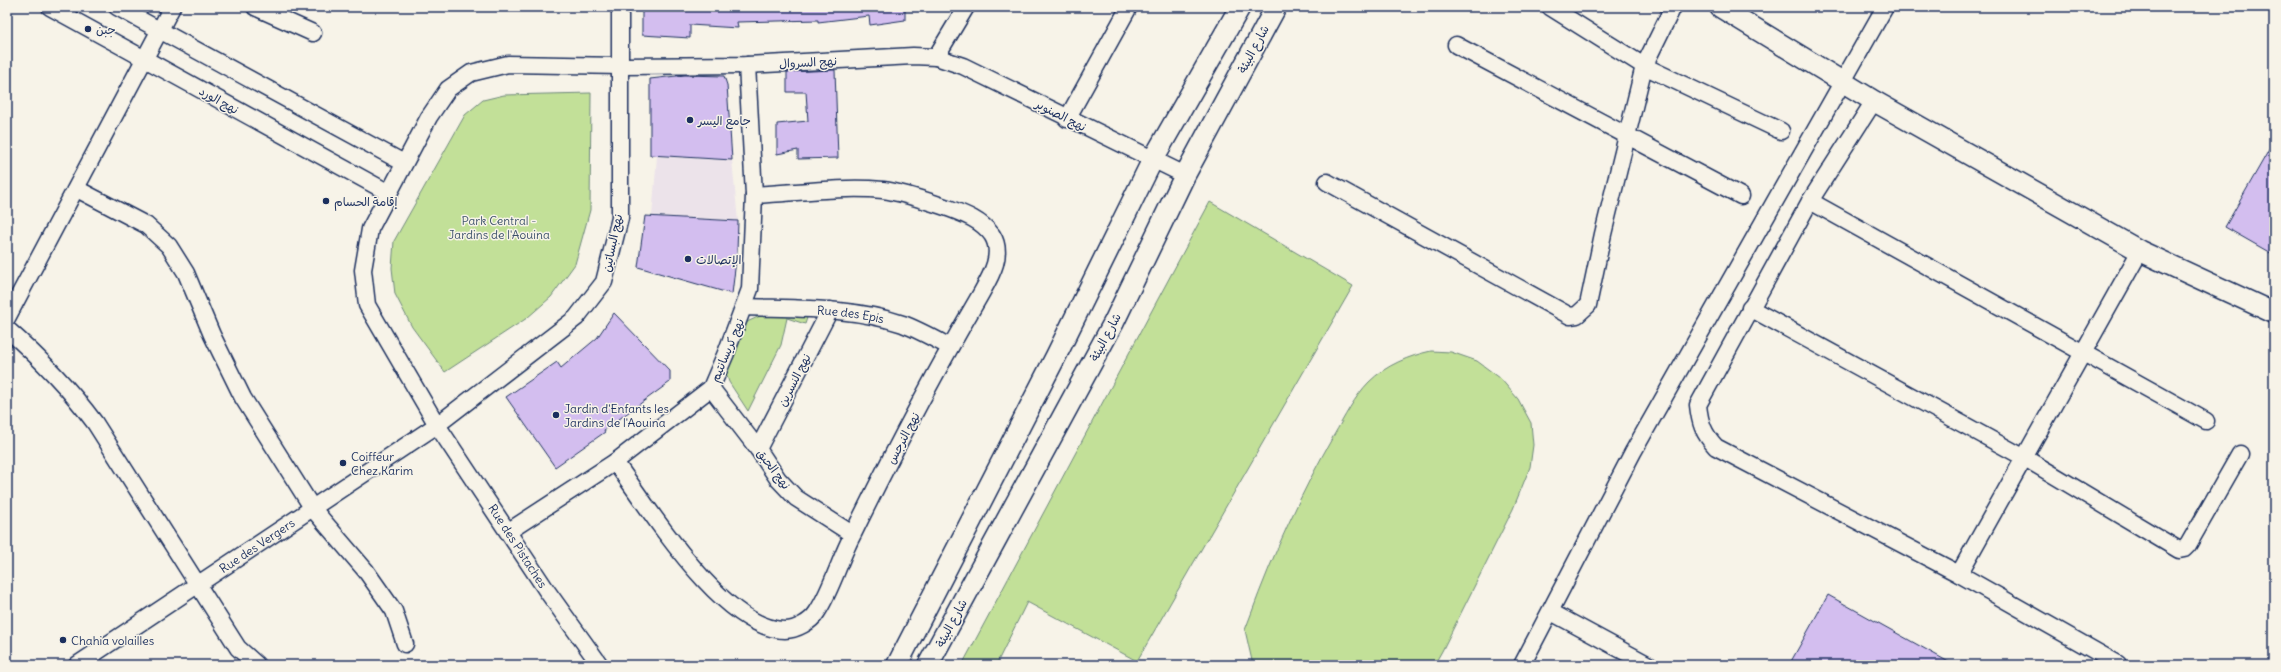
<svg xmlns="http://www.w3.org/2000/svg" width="2281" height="672" font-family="Delius,'Playpen Sans Arabic',sans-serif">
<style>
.built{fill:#ece3ea}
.green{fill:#c2e098;stroke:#6e887b}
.building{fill:#d3beef;stroke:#1b2f5e}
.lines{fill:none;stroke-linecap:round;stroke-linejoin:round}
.minor-casing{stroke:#1b2f5e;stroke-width:19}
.tertiary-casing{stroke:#1b2f5e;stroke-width:23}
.minor{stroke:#f7f3e8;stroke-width:16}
.tertiary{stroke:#f7f3e8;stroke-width:20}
.poi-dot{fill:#1b2f5e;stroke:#f7f3e8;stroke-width:1.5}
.labels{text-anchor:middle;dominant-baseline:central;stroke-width:3;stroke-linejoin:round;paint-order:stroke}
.poi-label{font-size:12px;fill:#1b2f5e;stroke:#f7f3e8;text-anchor:start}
.street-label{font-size:12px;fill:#1b2f5e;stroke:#f7f3e8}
.park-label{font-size:12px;fill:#3c526a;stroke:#f7f3e8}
</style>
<rect width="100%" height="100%" fill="#f7f3e8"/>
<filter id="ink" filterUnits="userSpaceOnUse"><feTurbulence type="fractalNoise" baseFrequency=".025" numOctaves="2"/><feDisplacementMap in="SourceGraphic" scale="8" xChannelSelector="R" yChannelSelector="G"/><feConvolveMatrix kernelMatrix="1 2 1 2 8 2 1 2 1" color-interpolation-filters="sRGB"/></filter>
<g filter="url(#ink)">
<!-- built -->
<polygon class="built" points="657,156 732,160 738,221 652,216"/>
<!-- green -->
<g class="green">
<polygon points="591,93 590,210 575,264 551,297 527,318 445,372 412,327 395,294 392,268 394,241 465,115 483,100 504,95"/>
<polygon points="1210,202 1353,286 1137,661 1027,602 996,665 962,665"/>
<polygon points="779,312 793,313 807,318 805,324 787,318 781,345 748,411 729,382 725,370 747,322 760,316"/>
<path d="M1431 351 1451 352 1477 361 1500 378 1518 399 1531 423 1533 445 1530 467 1513 509 1442 651 1434 665H1253L1245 630 1250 617C1273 554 1301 493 1334 435 1344 418 1355 396 1369 382 1386 365 1409 356 1431 351Z"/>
</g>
<!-- building -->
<g class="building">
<polygon points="642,7 905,7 905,20 870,25 869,16 818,22 818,20 737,22 738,28 690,25 690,38 642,35"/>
<polygon points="835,70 838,158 798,159 798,150 777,154 777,124 808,121 806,92 787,92 787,72"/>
<polygon points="685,75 724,76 727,85 732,160 650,155 650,79"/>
<polygon points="2274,141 2274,255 2225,227"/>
<polygon points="645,216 738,221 737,252 732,294 638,267"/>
<polygon points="614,313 670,371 670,382 604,430 605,432 555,467 506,397 557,362 561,368 597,338"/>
<polygon points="1828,595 1954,665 1789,665"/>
</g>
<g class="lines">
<!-- minor casing -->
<g class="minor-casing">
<g id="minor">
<polyline points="50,7 389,193"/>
<polyline points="117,7 404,163"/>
<polyline points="255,7 313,33"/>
<polyline points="1550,7 1644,66 1781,131"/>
<polyline points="1456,45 1741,196"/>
<polyline points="936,57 963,66 1185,175"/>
<path d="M1874 101 1810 201 1698 405C1700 423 1703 433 1716 447L1959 574 2118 664"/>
<polyline points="1067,119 1129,7"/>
<polyline points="1327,182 1570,316 1577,315 1588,305 1603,234 1644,66 1673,7"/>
<polyline points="77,189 146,225 169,246 186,273 212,335 243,398 313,509 366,571 394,611 405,644"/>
<polyline points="1810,201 2206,421"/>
<path id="s1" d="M744 307C797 309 852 307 903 324 919 330 935 339 950 347"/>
<polyline points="1750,308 2025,458 2179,550 2184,549 2188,545 2240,454"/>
<polyline points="7,318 172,7"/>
<path d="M7 329C40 358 69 388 95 423L238 648 257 665"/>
<polyline points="711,388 758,449 778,479 796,498 852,534"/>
<polyline points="758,449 830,310"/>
<path d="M615 462C649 508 723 630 785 630 796 630 811 622 817 612 832 589 840 558 853 534 892 454 934 374 979 297 989 279 1005 255 992 235 981 220 964 214 948 208 927 201 905 193 883 190 842 186 795 193 754 195"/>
<polyline points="509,531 615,462 711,388 726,353 750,289 754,195 747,65"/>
<polyline points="1959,574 2140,251"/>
<polyline points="1551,612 1649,665"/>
<path id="s2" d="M77 665 437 425 576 318 604 282 620 218V7"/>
<polyline points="600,665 547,591 437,425 367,305 363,270 370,229 429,117 448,89 471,73 508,64 621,66 747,65 913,56 936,57 966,7"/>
<polyline points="1522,665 1633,452 1885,7"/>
</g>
</g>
<!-- tertiary casing -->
<g class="tertiary-casing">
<g id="tertiary">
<polyline points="1720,7 1874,101 2140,251 2274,313"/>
<polyline points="897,665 1056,356 1152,161 1240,7"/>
<polyline points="928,665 1114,322 1185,175 1276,7"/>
</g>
</g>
<!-- minor -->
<use href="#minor" class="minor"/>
<!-- tertiary -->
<use href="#tertiary" class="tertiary"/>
</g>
</g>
<!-- markers -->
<g class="poi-dot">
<circle cx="88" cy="29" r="4"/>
<circle cx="690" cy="120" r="4"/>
<circle cx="326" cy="201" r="4"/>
<circle cx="688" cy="259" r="4"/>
<circle cx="556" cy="415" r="4"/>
<circle cx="343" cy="463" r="4"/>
<circle cx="63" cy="640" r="4"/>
</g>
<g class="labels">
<!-- poi labels -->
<g class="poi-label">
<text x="96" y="29">جبن</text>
<text x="698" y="120">جامع اليسر</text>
<text x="334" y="201">إقامة الحسام</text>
<text x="696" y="259">الإتصالات</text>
<text x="564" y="408">Jardin d'Enfants les<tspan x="564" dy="14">Jardins de l'Aouina</tspan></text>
<text x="351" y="456">Coiffeur<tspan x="351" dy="14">Chez Karim</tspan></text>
<text x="71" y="640">Chahia volailles</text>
</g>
<!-- street labels -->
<g class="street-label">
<text transform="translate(1253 49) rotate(-62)">شارع البيئة</text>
<text transform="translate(808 62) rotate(-3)">نهج السروال</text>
<text transform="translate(219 100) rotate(29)">نهج الورد</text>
<text transform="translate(1061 115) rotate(27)">نهج الصنوبر</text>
<text transform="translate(612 243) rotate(-78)">نهج البساتين</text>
<text stroke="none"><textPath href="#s1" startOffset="107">Rue des Epis</textPath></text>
<text transform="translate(1105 337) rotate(-62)">شارع البيئة</text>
<text transform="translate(727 350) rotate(-67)">نهج كريسانتيم</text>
<text transform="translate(794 380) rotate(-63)">نهج النسرين</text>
<text transform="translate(903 438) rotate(-62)">نهج النرجس</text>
<text transform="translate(774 469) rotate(53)">نهج الحبق</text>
<text stroke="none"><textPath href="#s2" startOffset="216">Rue des Vergers</textPath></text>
<text transform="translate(518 546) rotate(57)">Rue des Pistaches</text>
<text transform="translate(951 623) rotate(-62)">شارع البيئة</text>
</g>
<!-- park labels -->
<g class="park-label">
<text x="499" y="220">Park Central -<tspan x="499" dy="14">Jardins de l'Aouina</tspan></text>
</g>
</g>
<!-- margin -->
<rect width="2281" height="672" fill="none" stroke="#f7f3e8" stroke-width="24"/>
<rect x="12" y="12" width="2257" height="648" fill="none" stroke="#1b2f5e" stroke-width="1.5" filter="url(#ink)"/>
</svg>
